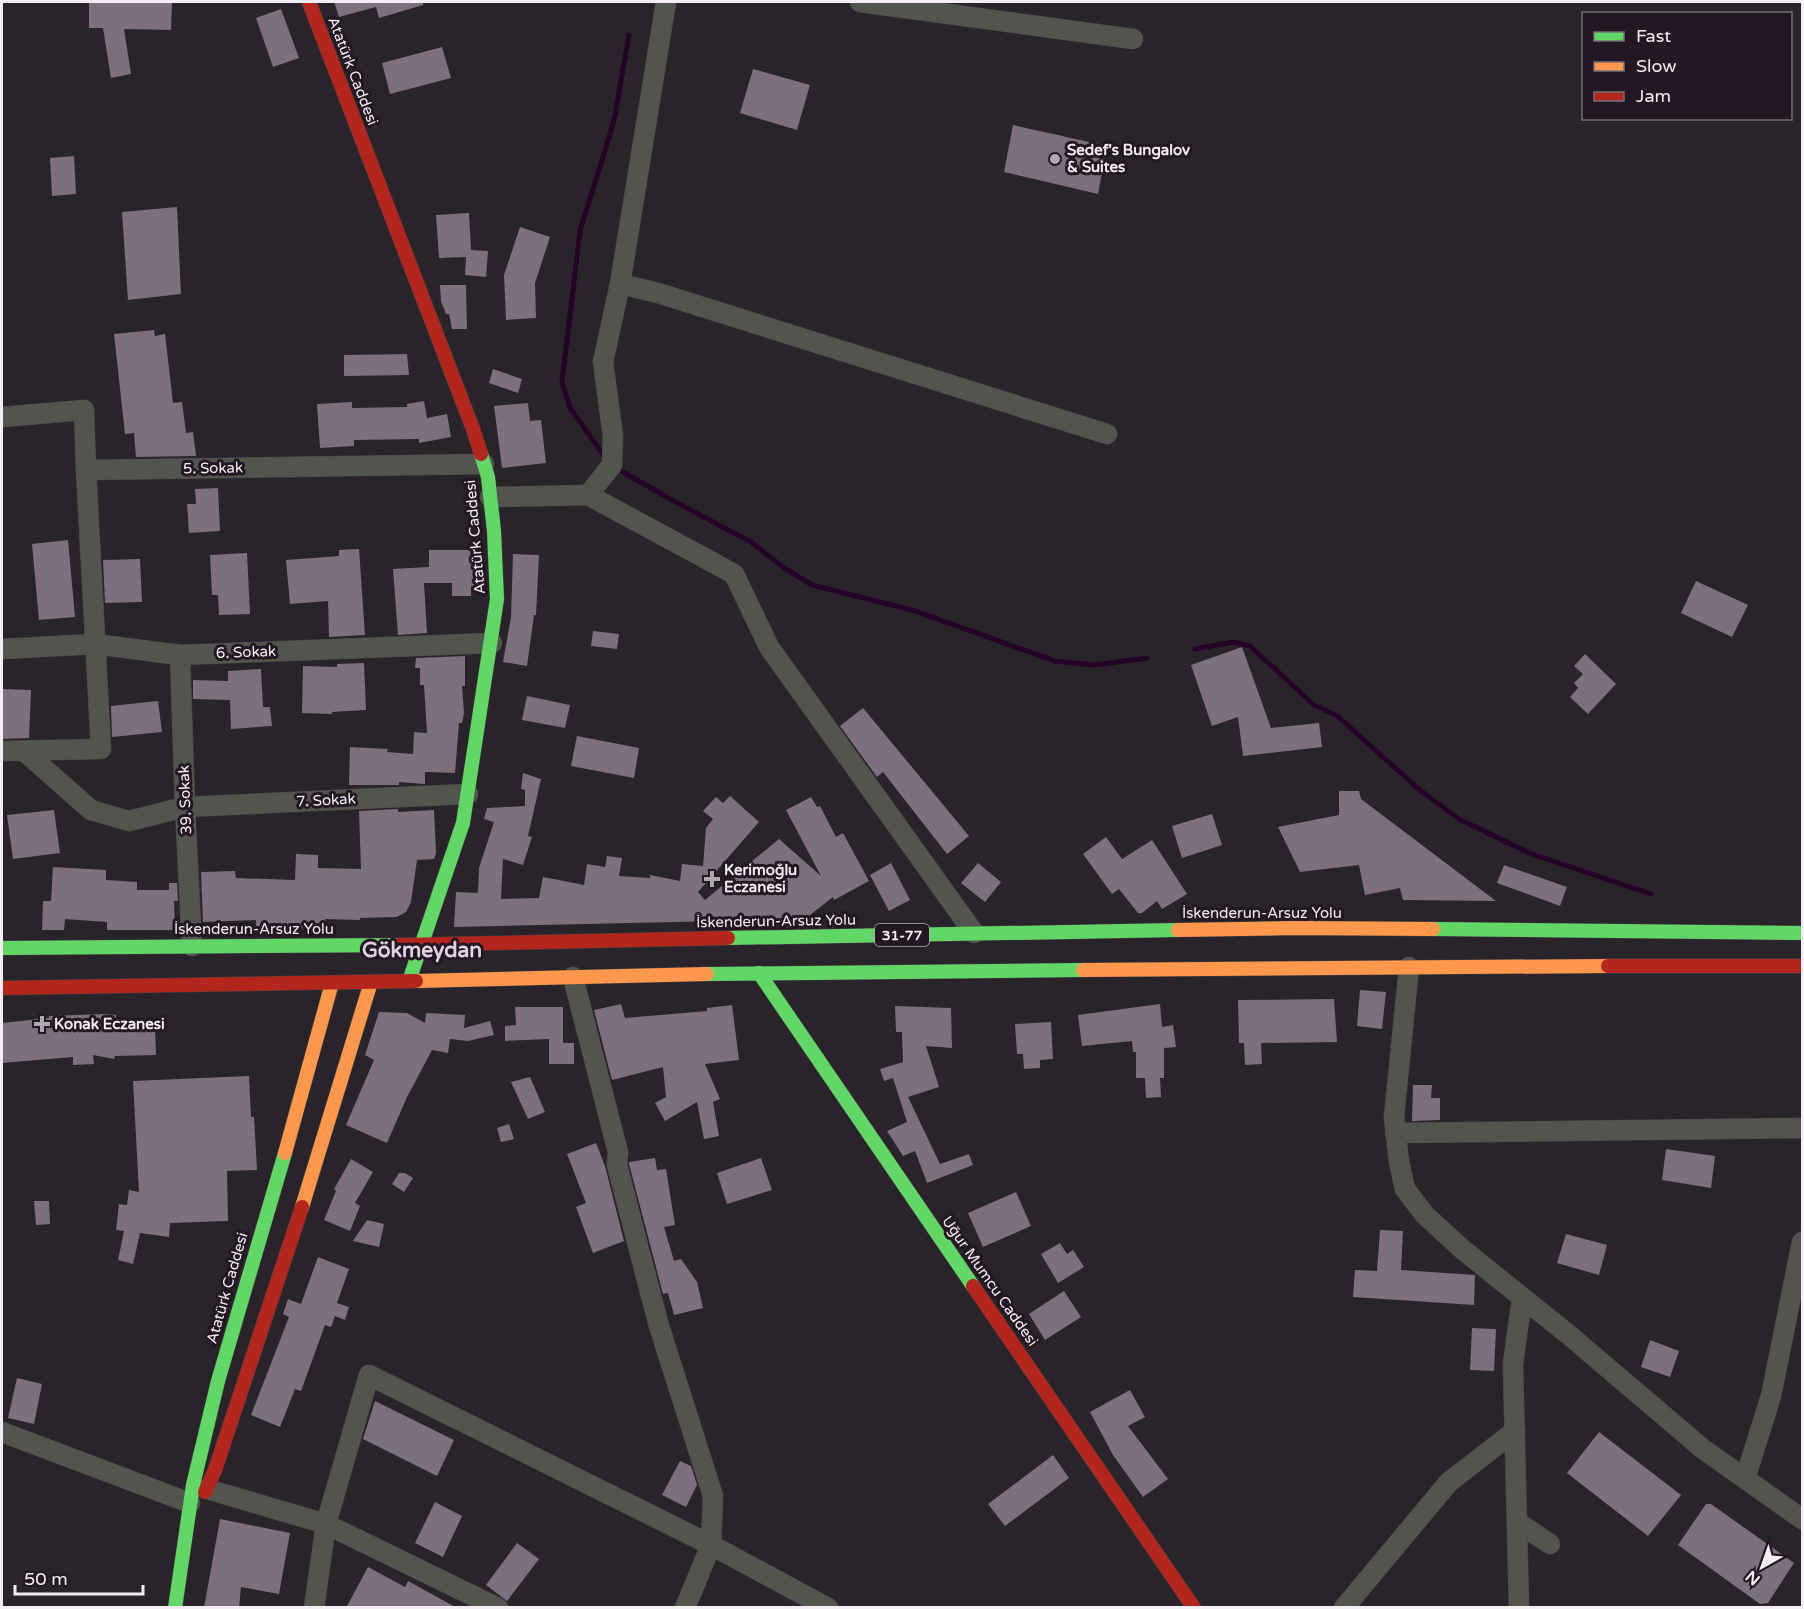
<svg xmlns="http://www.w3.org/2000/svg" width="1804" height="1609" font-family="'Varela Round',sans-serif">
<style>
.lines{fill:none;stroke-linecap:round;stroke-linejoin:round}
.stream{stroke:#250328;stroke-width:5}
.building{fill:#7d6f7d}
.street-casing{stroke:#454145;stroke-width:21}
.fast-casing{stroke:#454145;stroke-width:15}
.slow-casing{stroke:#454145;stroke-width:15}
.jam-casing{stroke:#454145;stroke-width:15}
.street{stroke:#51554e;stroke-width:20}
.fast{stroke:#63d668;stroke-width:14}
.slow{stroke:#ff974d;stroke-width:14}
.jam{stroke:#b3261e;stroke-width:14}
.poi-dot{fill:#aea7ae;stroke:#221722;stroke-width:2}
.labels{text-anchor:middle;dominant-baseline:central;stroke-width:6;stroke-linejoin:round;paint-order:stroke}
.shield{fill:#221722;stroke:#b6adb6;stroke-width:1.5}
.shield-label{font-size:14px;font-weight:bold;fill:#f5edf5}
.street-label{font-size:15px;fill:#f5edf5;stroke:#221722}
.poi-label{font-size:15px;font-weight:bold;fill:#f5edf5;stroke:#221722;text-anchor:start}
.district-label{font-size:21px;font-weight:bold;fill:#e1d2e2;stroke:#221722}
</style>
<rect width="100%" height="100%" fill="#292429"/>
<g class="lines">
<!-- stream -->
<g class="stream">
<polyline points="607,460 570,408 562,382 580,231 614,121 629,35"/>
<polyline points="616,468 672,500 751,542 784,568 812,585 915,611 1055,661 1094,665 1147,658"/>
<polyline points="1195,649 1233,642 1250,646 1314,705 1336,715 1421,791 1459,819 1529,853 1651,894"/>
</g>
</g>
<!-- building -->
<g class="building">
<polygon points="89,2 172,2 171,30 124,29 131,74 111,78 103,28 89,28"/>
<polygon points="334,2 423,2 423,5 379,18 376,7 339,17"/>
<polygon points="281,9 299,58 273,67 256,18"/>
<polygon points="442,47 451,78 390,94 382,63"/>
<polygon points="753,69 810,85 797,130 740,113"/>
<polygon points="1013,125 1107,146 1098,194 1004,172"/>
<polygon points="74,156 76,194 52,196 50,158"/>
<polygon points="177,207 181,294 128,300 122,212"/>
<polygon points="469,213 471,250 488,251 486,277 465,275 466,257 439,258 436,215"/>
<polygon points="520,227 550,237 535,283 536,318 506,320 504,275"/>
<polygon points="440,285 466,285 467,329 452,329 449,314 446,314 441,301"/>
<polygon points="154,330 155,336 165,334 173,403 182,402 186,433 193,432 196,456 136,457 134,433 125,434 114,334"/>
<polygon points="407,354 409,375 344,376 344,355"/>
<polygon points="493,369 522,379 518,393 489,383"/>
<polygon points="424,401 427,418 447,414 451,437 419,443 419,439 354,440 354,446 320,448 317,404 352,402 352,408 407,407 407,404"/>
<polygon points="528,403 530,421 541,420 546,463 502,468 494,406"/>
<polygon points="218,488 220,531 189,533 187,504 196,504 195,489"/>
<polygon points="68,540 75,617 39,620 32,544"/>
<polygon points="359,549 365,635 329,637 328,601 290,604 286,560 339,556 339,550"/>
<polygon points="429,550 470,550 471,557 479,557 481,586 471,586 471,596 452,596 452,583 424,583 427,633 398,635 393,569 429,567"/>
<polygon points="247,553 250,614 219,615 218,595 212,595 210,555"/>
<polygon points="513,554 539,555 536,615 534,615 527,666 503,662 511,617"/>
<polygon points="140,559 142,602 105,603 103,560"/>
<polygon points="1696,581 1748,605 1732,637 1681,613"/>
<polygon points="593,631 619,634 617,649 591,646"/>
<polygon points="1242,647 1271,728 1319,723 1322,747 1243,756 1238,717 1212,726 1191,665"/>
<polygon points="1585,654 1616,684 1588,714 1570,697 1578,688 1574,683 1583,674 1574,666"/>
<polygon points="465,656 465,686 462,686 464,713 462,723 459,723 455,773 425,772 425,784 399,782 399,785 349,785 350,747 388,749 387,752 413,754 414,732 427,733 424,685 420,685 420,668 415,668 416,658"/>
<polygon points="364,663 366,710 332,712 332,714 302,713 303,666 337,667 337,664"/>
<polygon points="261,669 263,707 270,707 272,726 231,729 230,700 193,699 193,680 228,681 228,671"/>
<polygon points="2,689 31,690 29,738 2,739"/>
<polygon points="527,696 570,705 565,728 522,720"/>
<polygon points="158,701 162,732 112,737 111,706"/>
<polygon points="863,708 969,836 947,854 883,772 877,777 840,726"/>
<polygon points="577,736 639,748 634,778 571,766"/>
<polygon points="523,773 541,779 528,836 532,837 523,865 503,859 501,899 539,898 543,877 584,885 587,864 605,867 607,856 622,858 619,876 650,878 650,875 680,881 682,864 703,866 706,828 713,819 703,811 716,797 723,803 730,796 759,822 698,892 705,900 779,839 821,876 786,810 811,797 817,807 820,806 836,837 843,833 869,881 834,900 833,897 805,919 454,927 456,892 478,893 479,868 494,822 484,819 487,808 525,806 525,790 521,789"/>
<polygon points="1339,791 1359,791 1361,799 1496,901 1403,900 1400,888 1365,895 1359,865 1300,872 1278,827 1339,815"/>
<polygon points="398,809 398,812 434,810 436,853 434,859 417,860 411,902 406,912 397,917 360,918 360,920 325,919 326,928 256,929 256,920 203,922 201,872 235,871 236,878 295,880 296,854 318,855 318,868 361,869 359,811"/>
<polygon points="54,810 60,853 13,859 7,815"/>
<polygon points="1212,814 1222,845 1182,858 1172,826"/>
<polygon points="1106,837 1122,859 1152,840 1187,894 1162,909 1157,901 1142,913 1138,913 1119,889 1112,894 1083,854"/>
<polygon points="891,863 910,900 889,911 870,875"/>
<polygon points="978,863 1001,882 985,902 961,883"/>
<polygon points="1504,865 1567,887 1560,906 1497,883"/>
<polygon points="53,867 106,870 106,880 137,882 137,890 169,890 169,883 177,883 178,901 174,901 175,930 107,930 107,922 65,919 64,930 42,930 43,901 51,901"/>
<polygon points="1360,990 1386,992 1382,1029 1357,1026"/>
<polygon points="1334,999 1337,1042 1261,1043 1262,1064 1245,1065 1244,1043 1239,1043 1238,1000"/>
<polygon points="621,1004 625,1018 707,1011 707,1008 732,1005 739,1060 705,1064 720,1099 713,1102 719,1136 704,1139 697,1102 665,1121 655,1103 666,1097 663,1067 612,1080 594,1010"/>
<polygon points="1160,1004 1162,1027 1173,1025 1176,1047 1164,1048 1164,1078 1160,1078 1161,1097 1146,1098 1145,1078 1136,1078 1136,1052 1133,1052 1132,1041 1082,1046 1078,1015"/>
<polygon points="895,1006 951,1008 952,1048 926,1046 939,1087 908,1097 940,1164 969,1154 973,1165 927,1183 915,1151 903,1156 887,1131 907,1122 893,1078 884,1081 880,1069 903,1062 902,1032 896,1032"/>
<polygon points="515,1007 563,1007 563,1043 574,1043 574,1064 549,1064 549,1039 505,1041 505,1026 516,1025"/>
<polygon points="379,1012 407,1013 425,1023 426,1013 465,1015 464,1028 490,1021 494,1035 468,1041 450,1039 448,1053 432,1050 407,1097 387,1143 346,1125 374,1060 365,1055"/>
<polygon points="106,1014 116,1015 115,1031 155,1029 156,1055 115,1056 114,1059 93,1055 94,1064 73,1065 73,1057 2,1063 2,1023 49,1018 49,1016"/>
<polygon points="1051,1022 1053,1059 1040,1060 1040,1068 1024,1069 1023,1054 1017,1054 1015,1024"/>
<polygon points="249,1076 251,1117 254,1117 257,1170 227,1171 228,1221 170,1223 169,1237 140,1233 133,1264 118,1260 124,1231 116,1230 119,1204 127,1205 129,1190 139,1192 133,1081"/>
<polygon points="530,1077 545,1112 528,1119 511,1082"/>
<polygon points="1413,1085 1432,1085 1431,1098 1440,1098 1440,1120 1412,1121"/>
<polygon points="509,1124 514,1139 501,1142 497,1128"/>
<polygon points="596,1143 605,1166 624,1241 593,1253 576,1207 586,1203 567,1154"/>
<polygon points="1666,1149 1715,1156 1711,1188 1662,1180"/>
<polygon points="655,1158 657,1170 666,1169 675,1225 664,1227 674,1261 681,1259 697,1282 703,1308 674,1315 668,1293 663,1294 629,1164 629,1162"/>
<polygon points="761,1158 772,1190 727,1204 717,1173"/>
<polygon points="351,1159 373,1172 355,1203 360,1206 350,1231 324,1220 336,1191 334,1189"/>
<polygon points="399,1173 405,1173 413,1178 404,1192 392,1184"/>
<polygon points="1016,1192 1031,1226 983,1247 968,1213"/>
<polygon points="34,1201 49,1201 50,1224 36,1225"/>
<polygon points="367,1220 384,1224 379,1247 353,1241"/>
<polygon points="1380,1230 1403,1231 1401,1270 1475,1275 1474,1305 1353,1297 1355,1270 1377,1271"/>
<polygon points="1566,1234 1607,1245 1599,1275 1557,1263"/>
<polygon points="1060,1243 1067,1254 1073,1250 1084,1267 1058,1283 1041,1254"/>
<polygon points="318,1257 349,1269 337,1303 349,1307 345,1320 335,1316 331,1327 325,1325 301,1391 295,1389 280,1427 251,1415 289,1317 283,1314 288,1299 301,1304"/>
<polygon points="1064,1291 1081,1317 1045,1340 1029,1314"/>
<polygon points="1472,1328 1496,1329 1494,1371 1470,1370"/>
<polygon points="1650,1340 1679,1351 1670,1377 1641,1367"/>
<polygon points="17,1378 42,1384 34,1424 8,1418"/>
<polygon points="1130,1390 1145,1417 1128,1426 1168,1479 1143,1497 1113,1455 1090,1412"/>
<polygon points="375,1401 454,1440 437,1476 363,1439"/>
<polygon points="1599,1432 1681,1495 1648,1536 1567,1473"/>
<polygon points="1053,1455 1069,1478 1005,1526 988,1504"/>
<polygon points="680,1461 691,1466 697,1485 686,1507 662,1495"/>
<polygon points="435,1502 462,1516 443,1557 415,1543"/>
<polygon points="1706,1504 1711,1504 1794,1563 1768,1603 1760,1604 1678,1545"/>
<polygon points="220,1519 290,1533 279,1594 241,1587 239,1608 204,1608"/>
<polygon points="517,1543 539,1559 507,1601 486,1585"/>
<polygon points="368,1567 405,1587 408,1581 457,1608 346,1608"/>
</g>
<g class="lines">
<!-- street casing -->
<g class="street-casing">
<g id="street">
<polyline points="860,2 1133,39"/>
<polyline points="620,284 658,293 1107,434"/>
<polyline points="2,417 84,410 86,470 484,464"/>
<polyline points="588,495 612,465 613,436 603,362 620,284 666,2"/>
<polyline points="490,497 588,495 734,574 769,647 974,933"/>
<polyline points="2,649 95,644 180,655 492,643"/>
<polyline points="180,655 185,807 192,946"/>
<polyline points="2,751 101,749 86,470"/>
<polyline points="24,751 91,810 129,821 185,807 468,794"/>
<polyline points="1409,967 1394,1117 1399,1162 1405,1189 1425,1215 1462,1249 1569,1335 1703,1449 1802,1519"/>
<polyline points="573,977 618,1152 617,1165 659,1326 713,1496 711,1545 685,1608"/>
<polyline points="1395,1133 1802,1128"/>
<polyline points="2,1432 190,1503"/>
<polyline points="1745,1479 1771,1396 1802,1242"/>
<polyline points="207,1489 326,1524 498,1608"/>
<polyline points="1517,1522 1550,1544"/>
<polyline points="314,1608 326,1524 369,1375 711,1545 828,1608"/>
<polyline points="1344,1608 1449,1482 1515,1431"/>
<polyline points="1519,1608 1513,1364 1522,1298"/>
</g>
</g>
<!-- fast casing -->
<g class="fast-casing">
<g id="fast">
<polyline points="1433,929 1802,933"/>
<polyline points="728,938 1178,930"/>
<polyline points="2,948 399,945"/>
<polyline points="759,973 973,1286"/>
<polyline points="707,974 1083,970"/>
<polyline points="409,981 463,823 497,599 494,531 488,477 481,454"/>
<polyline points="175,1608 193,1485 218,1381 285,1153"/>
</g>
</g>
<!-- slow casing -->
<g class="slow-casing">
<g id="slow">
<polyline points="1178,930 1295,928 1433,929"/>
<polyline points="1083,970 1608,966"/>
<polyline points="416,981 707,974"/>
<polyline points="285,1153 332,983"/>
<polyline points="302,1207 371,982"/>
</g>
</g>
<!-- jam casing -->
<g class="jam-casing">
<g id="jam">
<polyline points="309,2 473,429 481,454"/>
<polyline points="399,945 728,938"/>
<polyline points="1608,966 1802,966"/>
<polyline points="2,988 416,981"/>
<polyline points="973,1286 1194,1608"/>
<polyline points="205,1492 215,1470 302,1207"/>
</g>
</g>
<!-- street -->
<use href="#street" class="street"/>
<!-- fast -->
<use href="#fast" class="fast"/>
<!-- slow -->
<use href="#slow" class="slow"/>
<!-- jam -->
<use href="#jam" class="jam"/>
</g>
<!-- markers -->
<g class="poi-dot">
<circle cx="1055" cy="159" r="6"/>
<path d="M709 870h6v6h6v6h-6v6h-6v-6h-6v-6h6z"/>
<path d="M39 1015h6v6h6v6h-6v6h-6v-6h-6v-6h6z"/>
</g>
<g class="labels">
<!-- shield labels -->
<rect class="shield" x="875" y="924" width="54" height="22" rx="4.5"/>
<g class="shield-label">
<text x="902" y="935">31-77</text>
</g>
<!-- street labels -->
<g class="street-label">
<text transform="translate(353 71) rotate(69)">Atatürk Caddesi</text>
<text transform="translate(213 468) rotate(-1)">5. Sokak</text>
<text transform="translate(475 537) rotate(-95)">Atatürk Caddesi</text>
<text transform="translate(246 652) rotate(-2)">6. Sokak</text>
<text transform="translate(185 800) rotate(-92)">39. Sokak</text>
<text transform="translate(326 800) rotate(-3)">7. Sokak</text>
<text x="1262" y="913">İskenderun-Arsuz Yolu</text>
<text transform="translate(776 921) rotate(-1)">İskenderun-Arsuz Yolu</text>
<text x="254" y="929">İskenderun-Arsuz Yolu</text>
<text transform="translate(990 1281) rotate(55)">Uğur Mumcu Caddesi</text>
<text transform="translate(227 1288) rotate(-74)">Atatürk Caddesi</text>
</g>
<!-- poi labels -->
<g class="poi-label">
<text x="1067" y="150">Sedef's Bungalov<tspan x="1067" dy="17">&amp; Suites</tspan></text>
<text x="724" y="870">Kerimoğlu<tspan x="724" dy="17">Eczanesi</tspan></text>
<text x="54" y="1024">Konak Eczanesi</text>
</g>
<!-- district labels -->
<g class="district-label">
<text x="422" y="950">Gökmeydan</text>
</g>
</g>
<!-- border -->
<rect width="1804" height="1609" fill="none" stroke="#f5edf5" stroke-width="6"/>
<!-- legend -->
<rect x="1582" y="12" width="210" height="108" fill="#221722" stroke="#766d76" stroke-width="1.5"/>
<rect x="1594" y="32" width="30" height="9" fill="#63d668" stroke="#766d76" stroke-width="1.5"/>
<text x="1636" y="42" font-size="18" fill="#f5edf5">Fast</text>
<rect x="1594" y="62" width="30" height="9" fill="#ff974d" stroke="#766d76" stroke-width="1.5"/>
<text x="1636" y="72" font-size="18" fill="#f5edf5">Slow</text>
<rect x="1594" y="92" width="30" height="9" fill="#b3261e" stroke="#766d76" stroke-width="1.5"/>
<text x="1636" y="102" font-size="18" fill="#f5edf5">Jam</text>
<!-- north arrow -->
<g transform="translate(1762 1567) rotate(220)" stroke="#221722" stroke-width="4.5" paint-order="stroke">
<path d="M0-4.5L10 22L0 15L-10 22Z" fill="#f5edf5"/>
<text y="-9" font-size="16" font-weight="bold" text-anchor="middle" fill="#f5edf5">N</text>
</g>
<!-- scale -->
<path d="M15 1585v9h128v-9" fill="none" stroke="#f5edf5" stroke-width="3"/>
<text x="24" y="1585" font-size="18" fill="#f5edf5" stroke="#221722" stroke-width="4.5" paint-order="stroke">50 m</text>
</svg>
